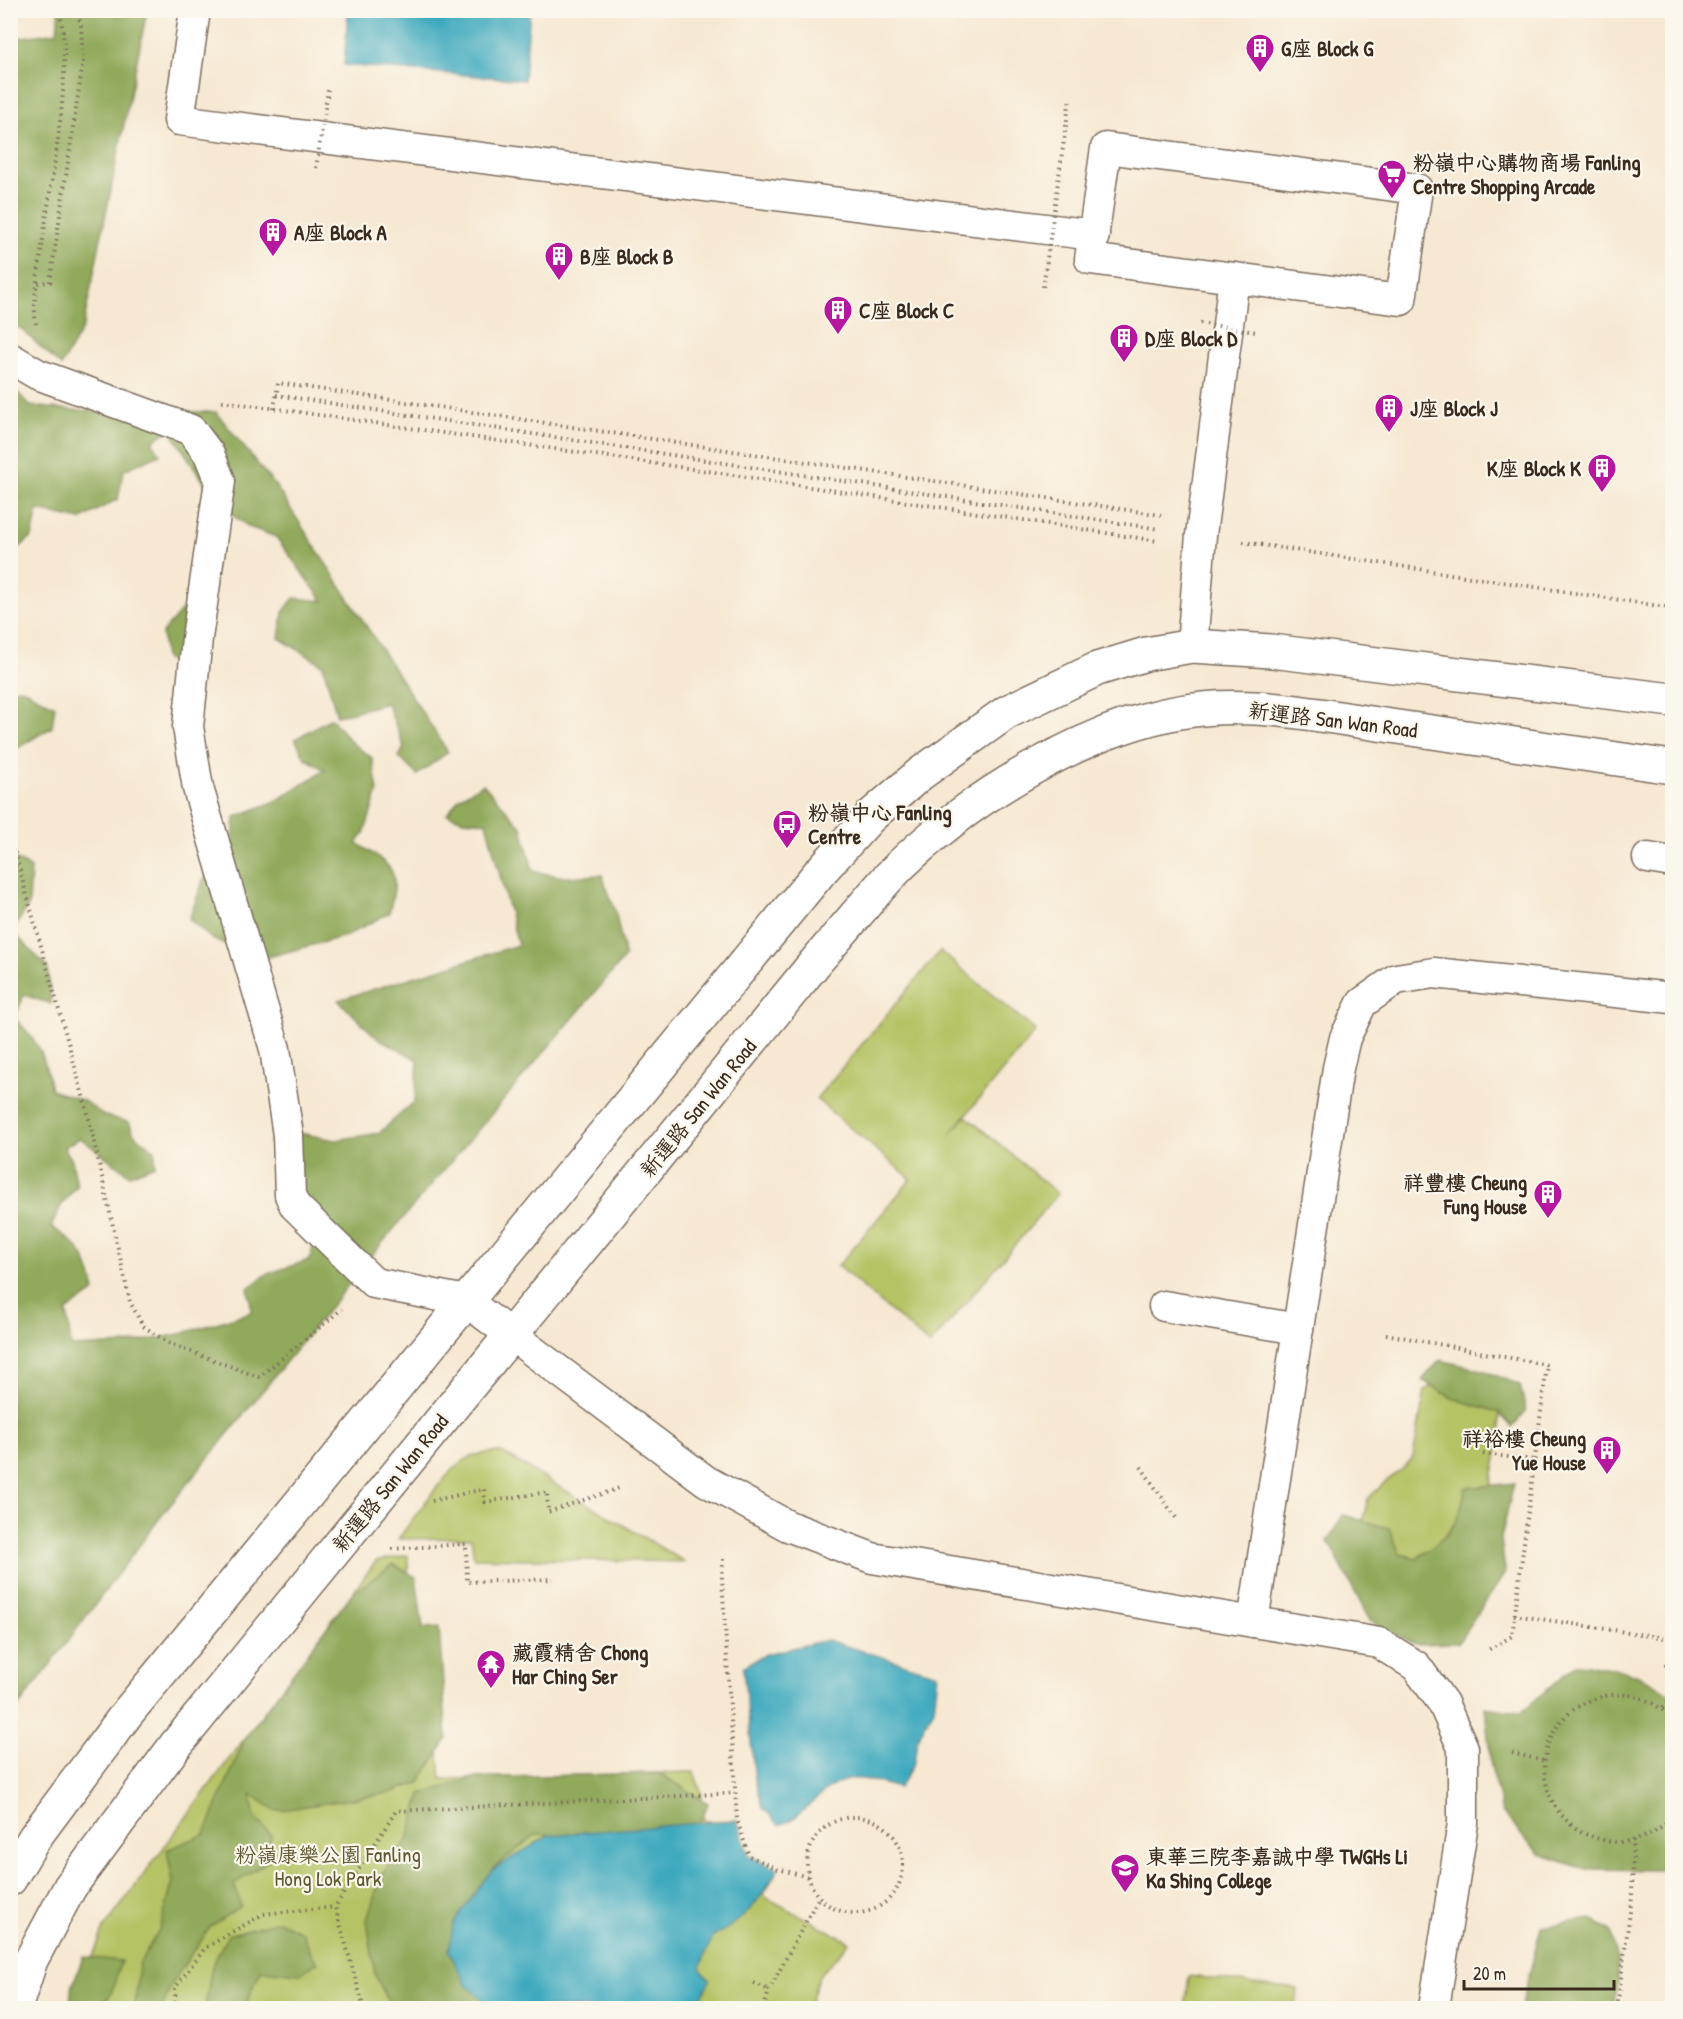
<svg xmlns="http://www.w3.org/2000/svg" width="1683" height="2019" font-family="'Patrick Hand','LXGW WenKai TC',sans-serif">
<style>
.green{fill:#b5c365;stroke:#787642;stroke-width:1.5}
.forest{fill:#90a95a;stroke:#666a3c;stroke-width:1.5}
.water{fill:#3ea9be;stroke:#3c6a6e;stroke-width:1.5}
.lines{fill:none;stroke-linecap:round;stroke-linejoin:round}
.service-casing{stroke:#7c6c5d;stroke-width:33}
.tertiary-casing{stroke:#7c6c5d;stroke-width:36}
.path{stroke:#7c6c5d;stroke-width:4;stroke-dasharray:1.5 4.5;stroke-linecap:butt}
.service{stroke:#fff;stroke-width:30}
.tertiary{stroke:#fff;stroke-width:33}
.path-bridge{stroke:#7c6c5d;stroke-width:4;stroke-dasharray:1.5 4.5;stroke-linecap:butt}
.labels{text-anchor:middle;dominant-baseline:central;stroke-width:4.5;stroke-linejoin:round;paint-order:stroke}
.poi-label{font-size:21px;font-weight:bold;fill:#3b2a1e;stroke:#fbf7ec;text-anchor:start}
.street-label{font-size:21px;fill:#3b2a1e;stroke:#fbf7ec}
.park-label{font-size:21px;fill:#605833;stroke:#fbf7ec}
</style>
<rect width="100%" height="100%" fill="#fbf7ec"/>
<filter id="ink" filterUnits="userSpaceOnUse"><feTurbulence type="fractalNoise" baseFrequency=".0167" numOctaves="2"/><feDisplacementMap in="SourceGraphic" scale="12" xChannelSelector="R" yChannelSelector="G"/><feConvolveMatrix kernelMatrix="1 2 1 2 8 2 1 2 1" color-interpolation-filters="sRGB"/></filter>
<filter id="wash" filterUnits="userSpaceOnUse"><feTurbulence type="fractalNoise" baseFrequency=".008" numOctaves="4" result="noise"/><feDisplacementMap in="SourceGraphic" scale="24" xChannelSelector="R" yChannelSelector="G"/><feGaussianBlur stdDeviation="1.35" result="paint"/><feColorMatrix in="noise" values="0 0 0 0 0 0 0 0 0 0 0 0 0 0 0 0 0 1.4 0 .05"/><feComposite in="paint" operator="in"/></filter>
<g filter="url(#wash)">
<rect width="100%" height="100%" fill="#f6e8d2"/>
<!-- green -->
<g class="green">
<polygon points="940,951 1036,1031 949,1135 966,1116 1058,1194 930,1345 838,1266 911,1179 816,1099"/>
<polygon points="1441,1378 1499,1412 1501,1432 1487,1506 1410,1573 1361,1527 1368,1499 1385,1482 1405,1467 1413,1457 1425,1390"/>
<path d="M502 1452 516 1461 685 1562 474 1558 471 1538 398 1539C417 1515 441 1476 465 1460 476 1453 489 1452 502 1452Z"/>
<polygon points="408,1555 410,1638 429,1638 441,1779 694,1772 702,1795 704,1821 737,1820 749,1856 778,1869 763,1896 850,1942 819,1976 809,2008 72,2008 104,1928 376,1561"/>
<polygon points="1189,1976 1298,1989 1295,2008 1185,2008"/>
</g>
<!-- forest -->
<g class="forest">
<polygon points="59,11 147,11 83,327 61,366 20,328 10,326 11,39 57,32"/>
<polygon points="10,384 30,406 74,410 216,412 277,488 448,752 417,775 399,757 404,747 387,703 337,716 323,665 279,638 283,612 294,598 323,601 276,537 249,527 218,504 170,430 152,441 160,454 124,470 118,499 80,520 38,510 32,537 11,554"/>
<polygon points="188,603 186,665 165,659 162,633"/>
<polygon points="21,688 55,706 52,727 16,749 11,746 11,689"/>
<path d="M331 718 352 743 372 758 378 791 364 834 357 843C393 868 401 867 389 913L346 936 265 958 212 939 189 919 203 881 233 841 235 817 276 801 325 770 305 758 295 739Z"/>
<path d="M483 784 522 827 533 871 564 877 602 875 615 910 625 957 387 1237 159 1519 11 1717V857L31 868 29 905 12 931 48 968 51 1004 24 995 15 1018C41 1046 44 1053 51 1090L84 1101 105 1116 129 1122 134 1134 155 1150V1165L130 1175 80 1138 64 1147 72 1160 77 1186 62 1204 51 1227C81 1245 88 1258 95 1291L67 1311 71 1347 128 1344 180 1334 252 1312 248 1288 267 1274 309 1260 315 1242 273 1142 299 1133 336 1140 379 1133 415 1101 418 1060 376 1037 338 1000 518 945 486 822 463 820 447 814 460 797Z"/>
<polygon points="1440,1360 1482,1370 1520,1385 1526,1411 1512,1427 1498,1412 1452,1398 1422,1380"/>
<path d="M1514 1483 1501 1538 1505 1573 1458 1643 1415 1644 1370 1621 1328 1541 1343 1515 1389 1528 1400 1554 1417 1558C1446 1539 1461 1524 1465 1488Z"/>
<polygon points="393,1564 416,1577 423,1628 439,1627 447,1739 419,1783 389,1793 276,1811 251,1794 254,1816 271,1835 268,1861 234,1884 241,1906 211,1926 173,1981 162,2008 135,2008 139,1964 160,1928 173,1882 167,1850 205,1834 245,1738 351,1595"/>
<path d="M1577 1664C1620 1667 1637 1672 1672 1695V1878L1662 1870 1584 1869 1540 1854 1502 1813 1491 1766 1485 1707 1521 1712Z"/>
<polygon points="659,1773 708,1803 691,1842 537,1834 492,1869 480,1906 500,2004 392,2008 375,1975 367,1920 381,1876 408,1839 421,1794 474,1778"/>
<polygon points="1591,1919 1611,1931 1618,1962 1615,2008 1521,2008 1541,1927"/>
<polygon points="278,1921 302,1932 313,1957 318,1962 300,1974 261,1970 244,2008 205,2008 212,1966 228,1935"/>
<path d="M83 1957 121 1961C109 1998 114 2009 70 2008L71 1990Z"/>
</g>
<!-- water -->
<g class="water">
<polygon points="348,11 530,11 524,80 344,65"/>
<path d="M827 1640 938 1674 934 1709 917 1739 914 1763 899 1788C886 1785 867 1777 853 1779 821 1782 808 1817 779 1825L763 1808 755 1780 743 1667 766 1654Z"/>
<path d="M737 1820 749 1856 778 1869C762 1897 744 1923 713 1936L700 1968 710 1980 696 2008H493L466 1985 449 1951 453 1924 492 1870 549 1835Z"/>
</g>
</g>
<g filter="url(#ink)">
<g class="lines">
<!-- service casing -->
<g class="service-casing">
<g id="service">
<polyline points="195,10 179,120 1094,235"/>
<polygon points="1106,148 1417,189 1401,300 1090,259"/>
<polyline points="10,358 37,374 191,430 209,454 220,481 197,638 188,727 198,788 275,1049 288,1135 290,1195 295,1206 374,1283 466,1301 706,1481 788,1526 872,1558 1379,1643 1416,1666 1443,1703 1463,1748 1463,1823 1434,2008"/>
<polyline points="1192,646 1201,535 1234,278"/>
<polyline points="1648,858 1672,862"/>
<polyline points="1164,1306 1298,1329"/>
<polyline points="1253,1622 1338,1068 1345,1038 1362,1003 1396,979 1434,973 1672,998"/>
</g>
</g>
<!-- tertiary casing -->
<g class="tertiary-casing">
<g id="tertiary">
<polyline points="10,1879 35,1837 128,1712 820,872 871,816 920,774 1007,712 1097,669 1146,654 1192,646 1271,651 1672,700"/>
<path d="M15 2008 31 1960 70 1887 175 1746 819 958C842 932 864 905 887 879 959 802 1096 718 1203 709 1265 703 1329 717 1391 726 1485 740 1579 754 1672 767"/>
</g>
</g>
<!-- path -->
<g class="path">
<polyline points="38,283 50,282 83,62 81,24 76,10"/>
<path d="M36 324C32 303 39 269 42 247 50 183 75 70 59 10"/>
<polyline points="276,395 1159,529"/>
<polyline points="222,401 714,472 1158,541"/>
<polyline points="274,409 278,383 1161,515"/>
<polyline points="1243,542 1672,608"/>
<polyline points="10,835 87,1110 130,1302 143,1326 170,1344 259,1377 342,1309"/>
<polyline points="1386,1334 1547,1365 1512,1636 1486,1651"/>
<polyline points="1483,1454 1535,1460"/>
<polyline points="1141,1467 1176,1518"/>
<polyline points="432,1501 484,1489 485,1502 547,1492 548,1512 620,1488"/>
<polyline points="392,1549 466,1544 467,1582 553,1579"/>
<polyline points="723,1559 722,1578 737,1820 749,1856 778,1869 808,1877"/>
<polyline points="1514,1615 1672,1639"/>
<polyline points="1672,1647 1666,1665 1672,1669"/>
<polyline points="1662,1708 1672,1700"/>
<path d="M1672 1719C1656 1702 1635 1692 1611 1695 1525 1707 1521 1823 1607 1841 1629 1846 1659 1834 1672 1817"/>
<polyline points="1512,1753 1544,1761"/>
<circle cx="855" cy="1865" r="48"/>
<polyline points="754,1983 769,1990"/>
<polyline points="176,2008 175,1988 205,1948 263,1914 335,1907"/>
<polyline points="364,2008 335,1907 396,1811 735,1793"/>
<polyline points="764,2008 769,1990 819,1897"/>
<polyline points="1617,2008 1632,1897 1633,1840"/>
</g>
<!-- service -->
<use href="#service" class="service"/>
<!-- tertiary -->
<use href="#tertiary" class="tertiary"/>
<!-- path-bridge -->
<g class="path-bridge">
<polyline points="316,168 328,90"/>
<polyline points="1043,287 1070,98"/>
<polyline points="1200,323 1256,332"/>
</g>
</g>
</g>
<!-- icons -->
<defs>
<g id="building-pin" transform="scale(1.5)"><path d="M0 17L-7.5 6A9.5 9.5 0 1 1 7.5 6Z" fill="#b5179e" stroke="#fbf7ec"/><path d="M-4-6H4V6H1V3H-1V6H-4ZM-2.5-4.3h1.7v1.8h-1.7ZM.8-4.3h1.7v1.8H.8ZM-2.5-1h1.7V.8h-1.7ZM.8-1h1.7V.8H.8Z" fill="#fff"/></g>
<g id="supermarket-pin" transform="scale(1.5)"><path d="M0 17L-7.5 6A9.5 9.5 0 1 1 7.5 6Z" fill="#b5179e" stroke="#fbf7ec"/><path d="M-6-5.5h2.5l.6 2H6L4.5 2H-2.5L-4.4-4H-6ZM-1.5 3.2a1.3 1.3 0 1 0 .1 0ZM3 3.2a1.3 1.3 0 1 0 .1 0Z" fill="#fff"/></g>
<g id="bus-pin" transform="scale(1.5)"><path d="M0 17L-7.5 6A9.5 9.5 0 1 1 7.5 6Z" fill="#b5179e" stroke="#fbf7ec"/><path d="M-5-6H5V4H4V6H2V4H-2V6H-4V4H-5ZM-3.5-4V0h7V-4ZM-3.5 1.2v1.5H-2V1.2ZM2 1.2v1.5H3.5V1.2Z" fill="#fff"/></g>
<g id="temple-pin" transform="scale(1.5)"><path d="M0 17L-7.5 6A9.5 9.5 0 1 1 7.5 6Z" fill="#b5179e" stroke="#fbf7ec"/><path d="M0-6L5-2H3V0L6.5 2.5H4V6H1.5V3h-3V6H-4V2.5H-6.5L-3 0V-2H-5Z" fill="#fff"/></g>
<g id="school-pin" transform="scale(1.5)"><path d="M0 17L-7.5 6A9.5 9.5 0 1 1 7.5 6Z" fill="#b5179e" stroke="#fbf7ec"/><path d="M0-5L7-2L0 1L-7-2ZM-4 1L0 2.5L4 1V4Q0 6-4 4Z" fill="#fff"/></g>
</defs>
<g fill-rule="evenodd">
<use href="#building-pin" x="1260" y="48"/>
<use href="#supermarket-pin" x="1392" y="174"/>
<use href="#building-pin" x="273" y="232"/>
<use href="#building-pin" x="559" y="256"/>
<use href="#building-pin" x="838" y="310"/>
<use href="#building-pin" x="1124" y="338"/>
<use href="#building-pin" x="1389" y="408"/>
<use href="#building-pin" x="1602" y="468"/>
<use href="#bus-pin" x="787" y="824"/>
<use href="#building-pin" x="1548" y="1194"/>
<use href="#building-pin" x="1607" y="1450"/>
<use href="#temple-pin" x="491" y="1664"/>
<use href="#school-pin" x="1125" y="1868"/>
</g>
<g class="labels">
<!-- poi labels -->
<g class="poi-label">
<text x="1281" y="48">G座 Block G</text>
<text x="1413" y="162">粉嶺中心購物商場 Fanling<tspan x="1413" dy="24">Centre Shopping Arcade</tspan></text>
<text x="294" y="232">A座 Block A</text>
<text x="580" y="256">B座 Block B</text>
<text x="859" y="310">C座 Block C</text>
<text x="1145" y="338">D座 Block D</text>
<text x="1410" y="408">J座 Block J</text>
<text x="1581" y="468" text-anchor="end">K座 Block K</text>
<text x="808" y="812">粉嶺中心 Fanling<tspan x="808" dy="24">Centre</tspan></text>
<text x="1527" y="1182" text-anchor="end">祥豐樓 Cheung<tspan x="1527" dy="24">Fung House</tspan></text>
<text x="1586" y="1438" text-anchor="end">祥裕樓 Cheung<tspan x="1586" dy="24">Yue House</tspan></text>
<text x="512" y="1652">藏霞精舍 Chong<tspan x="512" dy="24">Har Ching Ser</tspan></text>
<text x="1146" y="1856">東華三院李嘉誠中學 TWGHs Li<tspan x="1146" dy="24">Ka Shing College</tspan></text>
</g>
<!-- street labels -->
<g class="street-label">
<text transform="translate(1333 720) rotate(7)">新運路 San Wan Road</text>
<text transform="translate(698 1108) rotate(-51)">新運路 San Wan Road</text>
<text transform="translate(390 1483) rotate(-51)">新運路 San Wan Road</text>
</g>
<!-- park labels -->
<g class="park-label">
<text x="328" y="1854">粉嶺康樂公園 Fanling<tspan x="328" dy="24">Hong Lok Park</tspan></text>
</g>
</g>
<!-- margin -->
<rect width="1683" height="2019" fill="none" stroke="#fbf7ec" stroke-width="36"/>
<!-- scale -->
<path d="M1464 1980v9h150v-9" fill="none" stroke="#3b2a1e" stroke-width="3"/>
<text x="1473" y="1980" font-size="18" fill="#3b2a1e" stroke="#fbf7ec" stroke-width="4.5" paint-order="stroke">20 m</text>
</svg>
